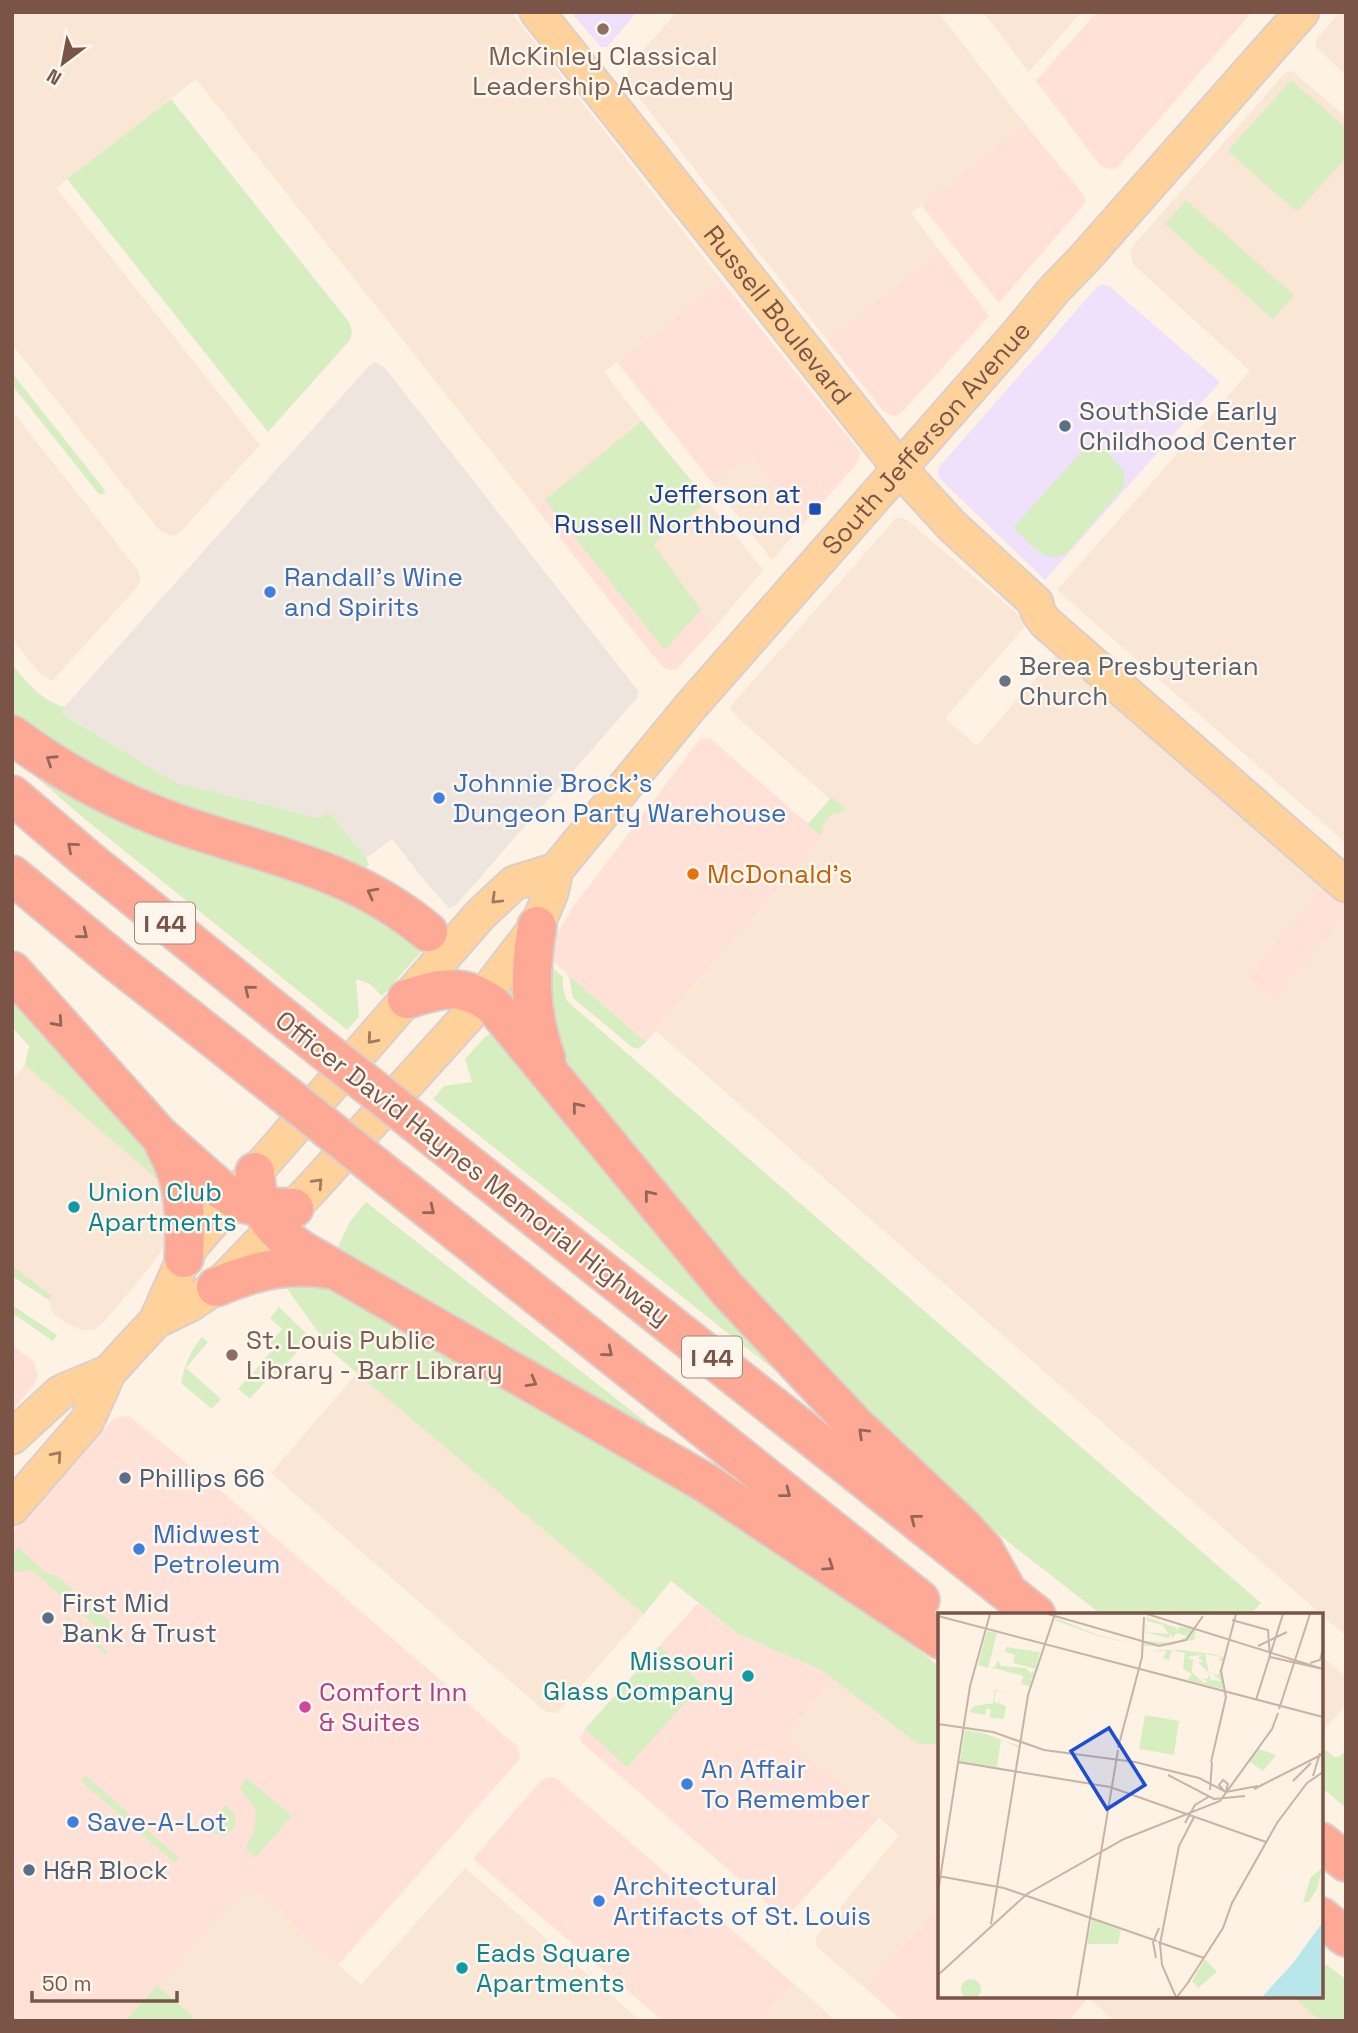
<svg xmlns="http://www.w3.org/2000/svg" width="1358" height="2033" font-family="'Space Grotesk',sans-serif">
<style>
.residential{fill:#f9e6d5}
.commercial{fill:#ffe1d8}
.industrial{fill:#eee5df}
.education{fill:#efe1fb}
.green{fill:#d7eec1}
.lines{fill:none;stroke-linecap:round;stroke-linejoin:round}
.major-casing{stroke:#dacfcb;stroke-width:37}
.highway-casing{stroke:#dacfcb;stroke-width:42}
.major{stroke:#ffd29b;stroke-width:33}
.highway{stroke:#fea996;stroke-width:38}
.highway-bridge-casing{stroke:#dacfcb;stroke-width:42;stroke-linecap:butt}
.highway-bridge{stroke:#fea996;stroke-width:38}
.oneway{stroke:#946657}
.oneway2{stroke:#a27a60}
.education-dot{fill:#8d6e63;stroke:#fff7ed;stroke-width:2.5}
.service-dot{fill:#5c6f8a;stroke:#fff7ed;stroke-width:2.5}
.transit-dot{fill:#1a4fb4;stroke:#fff7ed;stroke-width:2.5}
.shop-dot{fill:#3f7fe0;stroke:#fff7ed;stroke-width:2.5}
.worship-dot{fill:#6b7280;stroke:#fff7ed;stroke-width:2.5}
.food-dot{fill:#e8710a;stroke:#fff7ed;stroke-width:2.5}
.culture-dot{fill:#0f9aa8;stroke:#fff7ed;stroke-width:2.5}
.hotel-dot{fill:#d1479c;stroke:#fff7ed;stroke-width:2.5}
.labels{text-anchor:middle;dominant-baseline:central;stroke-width:5;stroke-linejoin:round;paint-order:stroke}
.shield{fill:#fff7ed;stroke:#a28679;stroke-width:2}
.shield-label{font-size:24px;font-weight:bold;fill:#7a5547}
.education-label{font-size:26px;fill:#785e54;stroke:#fff7ed}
.street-label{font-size:26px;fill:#7a5547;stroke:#fff7ed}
.service-label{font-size:26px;fill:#4e5e75;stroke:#fff7ed;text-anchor:start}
.transit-label{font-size:26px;fill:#164399;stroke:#fff7ed;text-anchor:end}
.shop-label{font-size:26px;fill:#366cbe;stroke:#fff7ed;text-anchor:start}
.worship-label{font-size:26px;fill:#5b616d;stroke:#fff7ed;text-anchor:start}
.food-label{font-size:26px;fill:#c56008;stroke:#fff7ed;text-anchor:start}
.culture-label{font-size:26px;fill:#0d838f;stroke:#fff7ed;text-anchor:start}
.hotel-label{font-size:26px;fill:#b23c85;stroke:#fff7ed;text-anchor:start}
.inset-road{fill:none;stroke:#c9b3a6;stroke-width:2}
.view{fill:#1d4ed8;fill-opacity:0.15;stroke:#1d4ed8;stroke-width:3.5}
.inset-edge{fill:none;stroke:#7a5547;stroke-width:3.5}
</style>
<rect width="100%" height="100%" fill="#fef2e5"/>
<!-- residential -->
<g class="residential">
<polygon points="12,12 511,12 721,280 604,372 642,421 536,508 196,79 56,188 260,445 179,533 171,536 159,530 12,344"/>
<polygon points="677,12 938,12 1025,124 911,213 940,251 827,340 627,82 628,72 632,63"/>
<polygon points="983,12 1081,12 1029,72"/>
<polygon points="1340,12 1346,12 1346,75 1316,47 1316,40"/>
<polygon points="1292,71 1346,117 1346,843 1057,590 1250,371 1133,264 1130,253 1133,246 1286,72"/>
<polygon points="12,411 137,569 141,579 136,588 52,681 40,674 12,638"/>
<polygon points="752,457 805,522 772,560 714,485"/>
<polygon points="708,501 763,570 714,628 653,544"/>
<polygon points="896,518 903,518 907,520 1028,623 945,718 977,746 1059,651 1326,884 1247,977 1273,999 1346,916 1346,1636 656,1031 823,837 808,824 830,799 737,717 731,710 731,706"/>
<polygon points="25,1065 159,1181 172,1199 168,1241 150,1267 102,1324 93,1330 82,1330 74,1327 53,1314 49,1300 12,1276 12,1080"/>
<polygon points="358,1372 644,1614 557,1713 547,1712 541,1708 271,1473"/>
<polygon points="1321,1656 1346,1677 1346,1705 1321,1733"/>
<polygon points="835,1680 918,1744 940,1744 940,1904 865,1988 817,1947 815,1939 899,1835 785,1737"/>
<polygon points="465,1868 641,2021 198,2021 157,1985 249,1886 361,1985"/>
<polygon points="794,1984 836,2021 762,2021"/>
<polygon points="1086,1996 1293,1996 1320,2021 1111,2021 1112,2019"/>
</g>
<!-- commercial -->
<g class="commercial">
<polygon points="1097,12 1252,12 1116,169 1109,169 1100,165 1036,81"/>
<polygon points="1025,124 1082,193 1086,202 999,303 921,205"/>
<polygon points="940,251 989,316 902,412 896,416 890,415 883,411 827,340"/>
<polygon points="721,280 861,453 856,465 805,522 752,457 714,485 617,362"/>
<polygon points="642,421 708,501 653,545 714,628 677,669 670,670 664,668 651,653 536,508"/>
<polygon points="706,738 711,739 823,837 646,1042 545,954 573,907 700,739"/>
<polygon points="1326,884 1346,901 1346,916 1273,1000 1246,976"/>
<polygon points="12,1345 34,1362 38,1375 34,1385 12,1411"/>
<polygon points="129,1416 227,1496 517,1746 520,1756 519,1760 338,1965 249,1886 125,2021 12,2021 12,1533 110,1422 118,1417"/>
<polygon points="698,1603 738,1634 823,1671 835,1680 785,1737 879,1818 788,1915 776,1911 582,1743 580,1738 585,1729"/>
<polygon points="548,1777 556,1778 794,1984 761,2021 663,2021 473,1859 540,1782"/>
<polygon points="940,1904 940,1996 1085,1996 1088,1998 1068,2021 903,2021 865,1988"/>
</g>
<!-- industrial -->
<polygon class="industrial" points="376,362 385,368 639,692 637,698 456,905 449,908 429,886 392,839 366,858 329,812 322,818 176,783 60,712 368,367"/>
<!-- education -->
<g class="education">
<polygon points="571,12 637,12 607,47 601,47"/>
<polygon points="1103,284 1110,287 1220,382 1045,580 942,481 938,475 939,467 1097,287"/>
</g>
<!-- green -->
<g class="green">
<polygon points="1291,80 1346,128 1346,158 1297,212 1228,151"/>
<polygon points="171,99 349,322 352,331 350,340 268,432 67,179"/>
<polygon points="1186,200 1294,295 1273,319 1165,224"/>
<polygon points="12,373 104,489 105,492 102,495 98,493 12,385"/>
<polygon points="642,421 708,501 653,544 701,610 665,650 545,500"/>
<path d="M1089 443 1100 453 1104 448 1124 471V487L1067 553C1046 567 1028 541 1013 528Z"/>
<path d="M12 664C27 682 41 701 65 707L61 713 176 783 321 818 329 812 366 858 369 865 366 867 192 812 92 768 12 719Z"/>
<polygon points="42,767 195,847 337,898 370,915 400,935 421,952 382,996 370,984 356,979 359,1017 347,1030 86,820 36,777"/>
<path d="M832 797 845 808 842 812C829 812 822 824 821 835H819L802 820 808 824Z"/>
<polygon points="552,967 563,977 563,989 567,1001 1261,1603 1250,1615 1102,1615 1012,1545 927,1475 772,1317 559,1052 544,1000 548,968"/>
<polygon points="564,971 646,1042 638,1049 632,1047 573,998 569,977"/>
<polygon points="12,983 150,1140 172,1199 159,1181 25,1065 29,1046 12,1027"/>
<polygon points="495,1032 779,1361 773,1369 433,1099 444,1086 472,1082 465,1059 486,1036"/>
<polygon points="366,1202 647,1423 640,1433 366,1278 338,1247 349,1223"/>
<polygon points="12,1266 52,1296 49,1300 12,1276"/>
<polygon points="320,1276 809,1565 940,1667 940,1744 918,1744 823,1671 738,1634 671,1581 644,1614 332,1352 281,1280"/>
<polygon points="12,1305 57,1335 53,1341 12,1313"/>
<polygon points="279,1307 310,1337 276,1376 261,1363 274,1348 270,1343 282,1329 270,1318"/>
<path d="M202 1337 208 1342 186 1368 221 1399 212 1409 181 1383C184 1366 191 1350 202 1337Z"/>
<polygon points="259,1366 270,1376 250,1399 238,1389"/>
<polygon points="18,1547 46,1573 57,1576 114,1625 115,1636 119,1640 116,1644 35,1573 29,1570 12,1573 12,1554"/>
<polygon points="65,1615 108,1652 106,1655 79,1631 69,1641 62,1634 71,1623 64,1616"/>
<polygon points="659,1646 702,1684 627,1767 585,1729"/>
<polygon points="1321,1746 1334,1757 1339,1757 1346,1750 1346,1808 1321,1787"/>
<polygon points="85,1775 179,1858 175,1863 81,1781"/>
<polygon points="247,1778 292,1816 255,1858 246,1848 254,1831 256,1810 239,1788"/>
<path d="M226 1805C238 1815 240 1826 225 1836L213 1833 206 1827Z"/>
<polygon points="1321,1961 1346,1979 1346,2021 1320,2021 1293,1996 1321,1996"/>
<polygon points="157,1985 198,2021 125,2021"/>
</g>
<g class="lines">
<!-- major casing -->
<g class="major-casing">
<g id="major">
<path id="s1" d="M537 12 900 469 952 526 1036 603 1038 612 1045 622 1346 885"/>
<polyline points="156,1321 184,1258 194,1243 480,915 514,883 556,870"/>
<polyline points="12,1437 61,1392 109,1372"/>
<path id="s2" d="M12 1508 87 1421 109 1372 129 1350 156 1321 191 1304 216 1287 228 1276 313 1187 468 1016 537 926 551 893 556 870 691 706 1016 336 1054 290 1084 259 1302 12"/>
</g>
</g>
<!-- highway casing -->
<g class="highway-casing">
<g id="highway">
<path d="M12 735C63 773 121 804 181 825 269 855 355 870 428 932"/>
<polyline points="12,795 87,859 321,1048"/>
<polyline points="12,875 117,962 282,1092"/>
<path d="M537 926C529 975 529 1011 546 1059"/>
<polyline points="12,971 159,1135 220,1189 242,1203 260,1207 294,1208"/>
<path d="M407 999C442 988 463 982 494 1006L727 1289 854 1424 963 1527 984 1550 1007 1591"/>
<polyline points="416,1123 1036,1615"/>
<path d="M165 1146C186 1182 186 1218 184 1258"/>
<polyline points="377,1168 920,1600"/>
<path d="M255 1172C256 1210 270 1228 301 1250L706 1483 940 1639"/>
<path d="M216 1287C254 1271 288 1262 329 1269"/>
<polyline points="1321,1842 1346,1862"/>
<polyline points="1321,1917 1346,1937"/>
</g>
</g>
<!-- major -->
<use href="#major" class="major"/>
<!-- highway -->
<use href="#highway" class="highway"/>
<!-- highway-bridge casing -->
<g class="highway-bridge-casing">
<g id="highway-bridge">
<polyline points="321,1048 416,1123"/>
<polyline points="282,1092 377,1168"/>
</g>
</g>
<!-- highway-bridge -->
<use href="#highway-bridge" class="highway-bridge"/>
</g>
<!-- one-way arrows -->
<defs><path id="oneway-chevron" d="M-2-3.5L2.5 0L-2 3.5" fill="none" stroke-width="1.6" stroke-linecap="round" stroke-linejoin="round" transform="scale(1.75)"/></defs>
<g class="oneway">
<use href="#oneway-chevron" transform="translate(51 760) rotate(-147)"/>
<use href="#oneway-chevron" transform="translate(72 847) rotate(-139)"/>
<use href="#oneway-chevron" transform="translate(372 893) rotate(-152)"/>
<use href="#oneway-chevron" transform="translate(83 934) rotate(39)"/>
<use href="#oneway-chevron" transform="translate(249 990) rotate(-141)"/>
<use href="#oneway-chevron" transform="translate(58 1022) rotate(48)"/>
<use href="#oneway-chevron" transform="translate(577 1107) rotate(-129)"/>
<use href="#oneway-chevron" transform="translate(649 1195) rotate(-129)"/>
<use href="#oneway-chevron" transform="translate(430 1210) rotate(39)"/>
<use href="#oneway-chevron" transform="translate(608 1352) rotate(39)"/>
<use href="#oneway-chevron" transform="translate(532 1382) rotate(30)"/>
<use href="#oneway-chevron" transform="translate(863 1433) rotate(-136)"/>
<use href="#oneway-chevron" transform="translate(786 1493) rotate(38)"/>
<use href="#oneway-chevron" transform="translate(915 1519) rotate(-142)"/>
<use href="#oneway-chevron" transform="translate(829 1566) rotate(34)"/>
</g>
<g class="oneway2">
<use href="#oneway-chevron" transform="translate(496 899) rotate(136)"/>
<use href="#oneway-chevron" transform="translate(372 1039) rotate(131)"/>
<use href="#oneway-chevron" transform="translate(318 1183) rotate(-47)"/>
<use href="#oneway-chevron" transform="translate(57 1456) rotate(-49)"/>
</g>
<!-- markers -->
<g class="education-dot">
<circle cx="603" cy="29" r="7"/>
<circle cx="232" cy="1355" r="7"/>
</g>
<g class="service-dot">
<circle cx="1065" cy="426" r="7"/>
<circle cx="125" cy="1478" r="7"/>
<circle cx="48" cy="1618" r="7"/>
<circle cx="29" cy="1870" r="7"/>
</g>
<rect class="transit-dot" x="808" y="502" width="14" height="14" rx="3.5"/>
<g class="shop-dot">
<circle cx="270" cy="592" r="7"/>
<circle cx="439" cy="798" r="7"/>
<circle cx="139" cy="1549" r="7"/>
<circle cx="687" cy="1784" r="7"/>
<circle cx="73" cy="1822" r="7"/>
<circle cx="599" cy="1901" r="7"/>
</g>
<circle class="worship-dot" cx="1005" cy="681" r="7"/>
<circle class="food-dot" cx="693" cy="874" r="7"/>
<g class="culture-dot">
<circle cx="74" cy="1207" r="7"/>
<circle cx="748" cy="1676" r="7"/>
<circle cx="462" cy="1968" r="7"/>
</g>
<circle class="hotel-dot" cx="305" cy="1707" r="7"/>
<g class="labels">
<!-- shield labels -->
<g class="shield">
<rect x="135" y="902.5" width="60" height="41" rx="5"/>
<rect x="682" y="1336.5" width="60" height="41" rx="5"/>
</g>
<g class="shield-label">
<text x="165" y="923">I 44</text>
<text x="712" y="1357">I 44</text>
</g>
<!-- education labels -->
<g class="education-label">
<text x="603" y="56">McKinley Classical<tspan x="603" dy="30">Leadership Academy</tspan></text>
<text x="246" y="1340" text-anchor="start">St. Louis Public<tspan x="246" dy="30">Library - Barr Library</tspan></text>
</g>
<!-- street labels -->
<g class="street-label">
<text stroke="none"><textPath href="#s1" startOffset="387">Russell Boulevard</textPath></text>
<text stroke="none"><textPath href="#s2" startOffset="1419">South Jefferson Avenue</textPath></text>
<text transform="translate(473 1168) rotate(38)">Officer David Haynes Memorial Highway</text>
</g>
<!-- service labels -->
<g class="service-label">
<text x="1079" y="411">SouthSide Early<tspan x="1079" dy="30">Childhood Center</tspan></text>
<text x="139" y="1478">Phillips 66</text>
<text x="62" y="1603">First Mid<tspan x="62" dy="30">Bank &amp; Trust</tspan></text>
<text x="43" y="1870">H&amp;R Block</text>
</g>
<!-- transit labels -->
<g class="transit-label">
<text x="801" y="494">Jefferson at<tspan x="801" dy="30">Russell Northbound</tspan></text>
</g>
<!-- shop labels -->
<g class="shop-label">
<text x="284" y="577">Randall's Wine<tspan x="284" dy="30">and Spirits</tspan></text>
<text x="453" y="783">Johnnie Brock's<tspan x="453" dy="30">Dungeon Party Warehouse</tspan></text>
<text x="153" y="1534">Midwest<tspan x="153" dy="30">Petroleum</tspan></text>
<text x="701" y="1769">An Affair<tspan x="701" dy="30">To Remember</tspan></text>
<text x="87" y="1822">Save-A-Lot</text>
<text x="613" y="1886">Architectural<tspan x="613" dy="30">Artifacts of St. Louis</tspan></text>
</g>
<!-- worship labels -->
<g class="worship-label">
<text x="1019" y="666">Berea Presbyterian<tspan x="1019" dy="30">Church</tspan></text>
</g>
<!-- food labels -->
<g class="food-label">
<text x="707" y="874">McDonald's</text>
</g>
<!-- culture labels -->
<g class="culture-label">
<text x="88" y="1192">Union Club<tspan x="88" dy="30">Apartments</tspan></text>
<text x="734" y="1661" text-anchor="end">Missouri<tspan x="734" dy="30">Glass Company</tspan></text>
<text x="476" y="1953">Eads Square<tspan x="476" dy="30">Apartments</tspan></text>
</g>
<!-- hotel labels -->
<g class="hotel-label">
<text x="319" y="1692">Comfort Inn<tspan x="319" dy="30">&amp; Suites</tspan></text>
</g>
</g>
<!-- overview -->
<g transform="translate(938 1613)">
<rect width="385" height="385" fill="#fef2e5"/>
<path d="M208 4 239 15 237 20 241 14 258 15 256 26 262 19 256 27 248 28 253 19 246 27 235 31 237 32 206 33 207 28 238 30 249 23 239 20 234 25 232 20 231 25 237 27 207 19 230 21 225 12 209 8ZM120 6 160 22 203 33 160 23 116 7ZM49 18 59 20 50 55 40 52ZM68 34 102 39 98 56 75 50 77 42 67 39ZM206 37H242L275 41 286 44 283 54 284 48 279 47 284 44 267 41 271 60 260 49H265L260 45 264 42 249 44 255 47 254 59 266 70 269 68 263 65 270 66 271 60 273 67 283 68 275 61 281 62V56L283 54 285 76 249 67 254 61 245 56 247 40 234 37 231 47 225 45 228 38ZM60 47 63 53 88 55 92 60 98 57 96 65H91L95 67 93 74 83 71 85 63 52 54H57ZM57 77 70 79 58 78 56 88 60 91 62 84 61 91 68 93 66 106 52 105 53 96H48L47 102 31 99 36 93 55 90ZM207 102 241 108 236 142 201 136ZM27 117 45 120 82 133 81 135 63 126 59 154 22 149ZM321 136 338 142 325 158 311 148ZM384 255 379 276 371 289H365L373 264ZM154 306 183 317 180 331H149ZM267 346 279 359 260 375 254 368ZM23 376a10 10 0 1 1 20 0a10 10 0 1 1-20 0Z" fill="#d7eec1"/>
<path d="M385 309V384H324L355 350Z" fill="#b7e7ea"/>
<path class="inset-road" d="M110 1 221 33 248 27 265 3M209 1 385 56M0 3 385 104M294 7 330 17 332 44 385 56M320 33 349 19M372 50 382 47 385 36M318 87 345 1M341 96 372 1M0 111 55 119 106 137 197 149 261 165 288 179 320 173M180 135 204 44 206 4M20 149 172 174 328 229M273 149 288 84 283 58 298 1M230 162 276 186 307 183M375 163 382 140M355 168 373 150M316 176 385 141M272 177 274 149M286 178 281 172 285 167 290 171 287 181M247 210 257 192 272 183M0 263 66 275 219 328M0 279 32 73 52 1M53 311 90 82 117 1M220 329 266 345M218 345 215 329 221 315M0 362 89 281 186 226 282 188 334 116 340 100M249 371 285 315 294 290 339 210 369 170 385 159M139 384 180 137M238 384 224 352 222 331 241 233 256 204M239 384 252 367"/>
<path class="view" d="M171 115 207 172 169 196 133 138Z"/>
<rect width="385" height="385" class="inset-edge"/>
</g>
<!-- border -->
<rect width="1358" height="2033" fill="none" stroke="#7a5547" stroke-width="28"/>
<!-- north arrow -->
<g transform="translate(63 63) rotate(212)" stroke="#fff7ed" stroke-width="5" paint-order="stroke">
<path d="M0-5L12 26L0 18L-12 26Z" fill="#7a5547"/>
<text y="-10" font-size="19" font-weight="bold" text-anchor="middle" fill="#7a5547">N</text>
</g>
<!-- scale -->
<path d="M32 1991v10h145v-10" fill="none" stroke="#7a5547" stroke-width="3.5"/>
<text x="42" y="1991" font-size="21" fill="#7a5547" stroke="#fff7ed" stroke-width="5" paint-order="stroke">50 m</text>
</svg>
